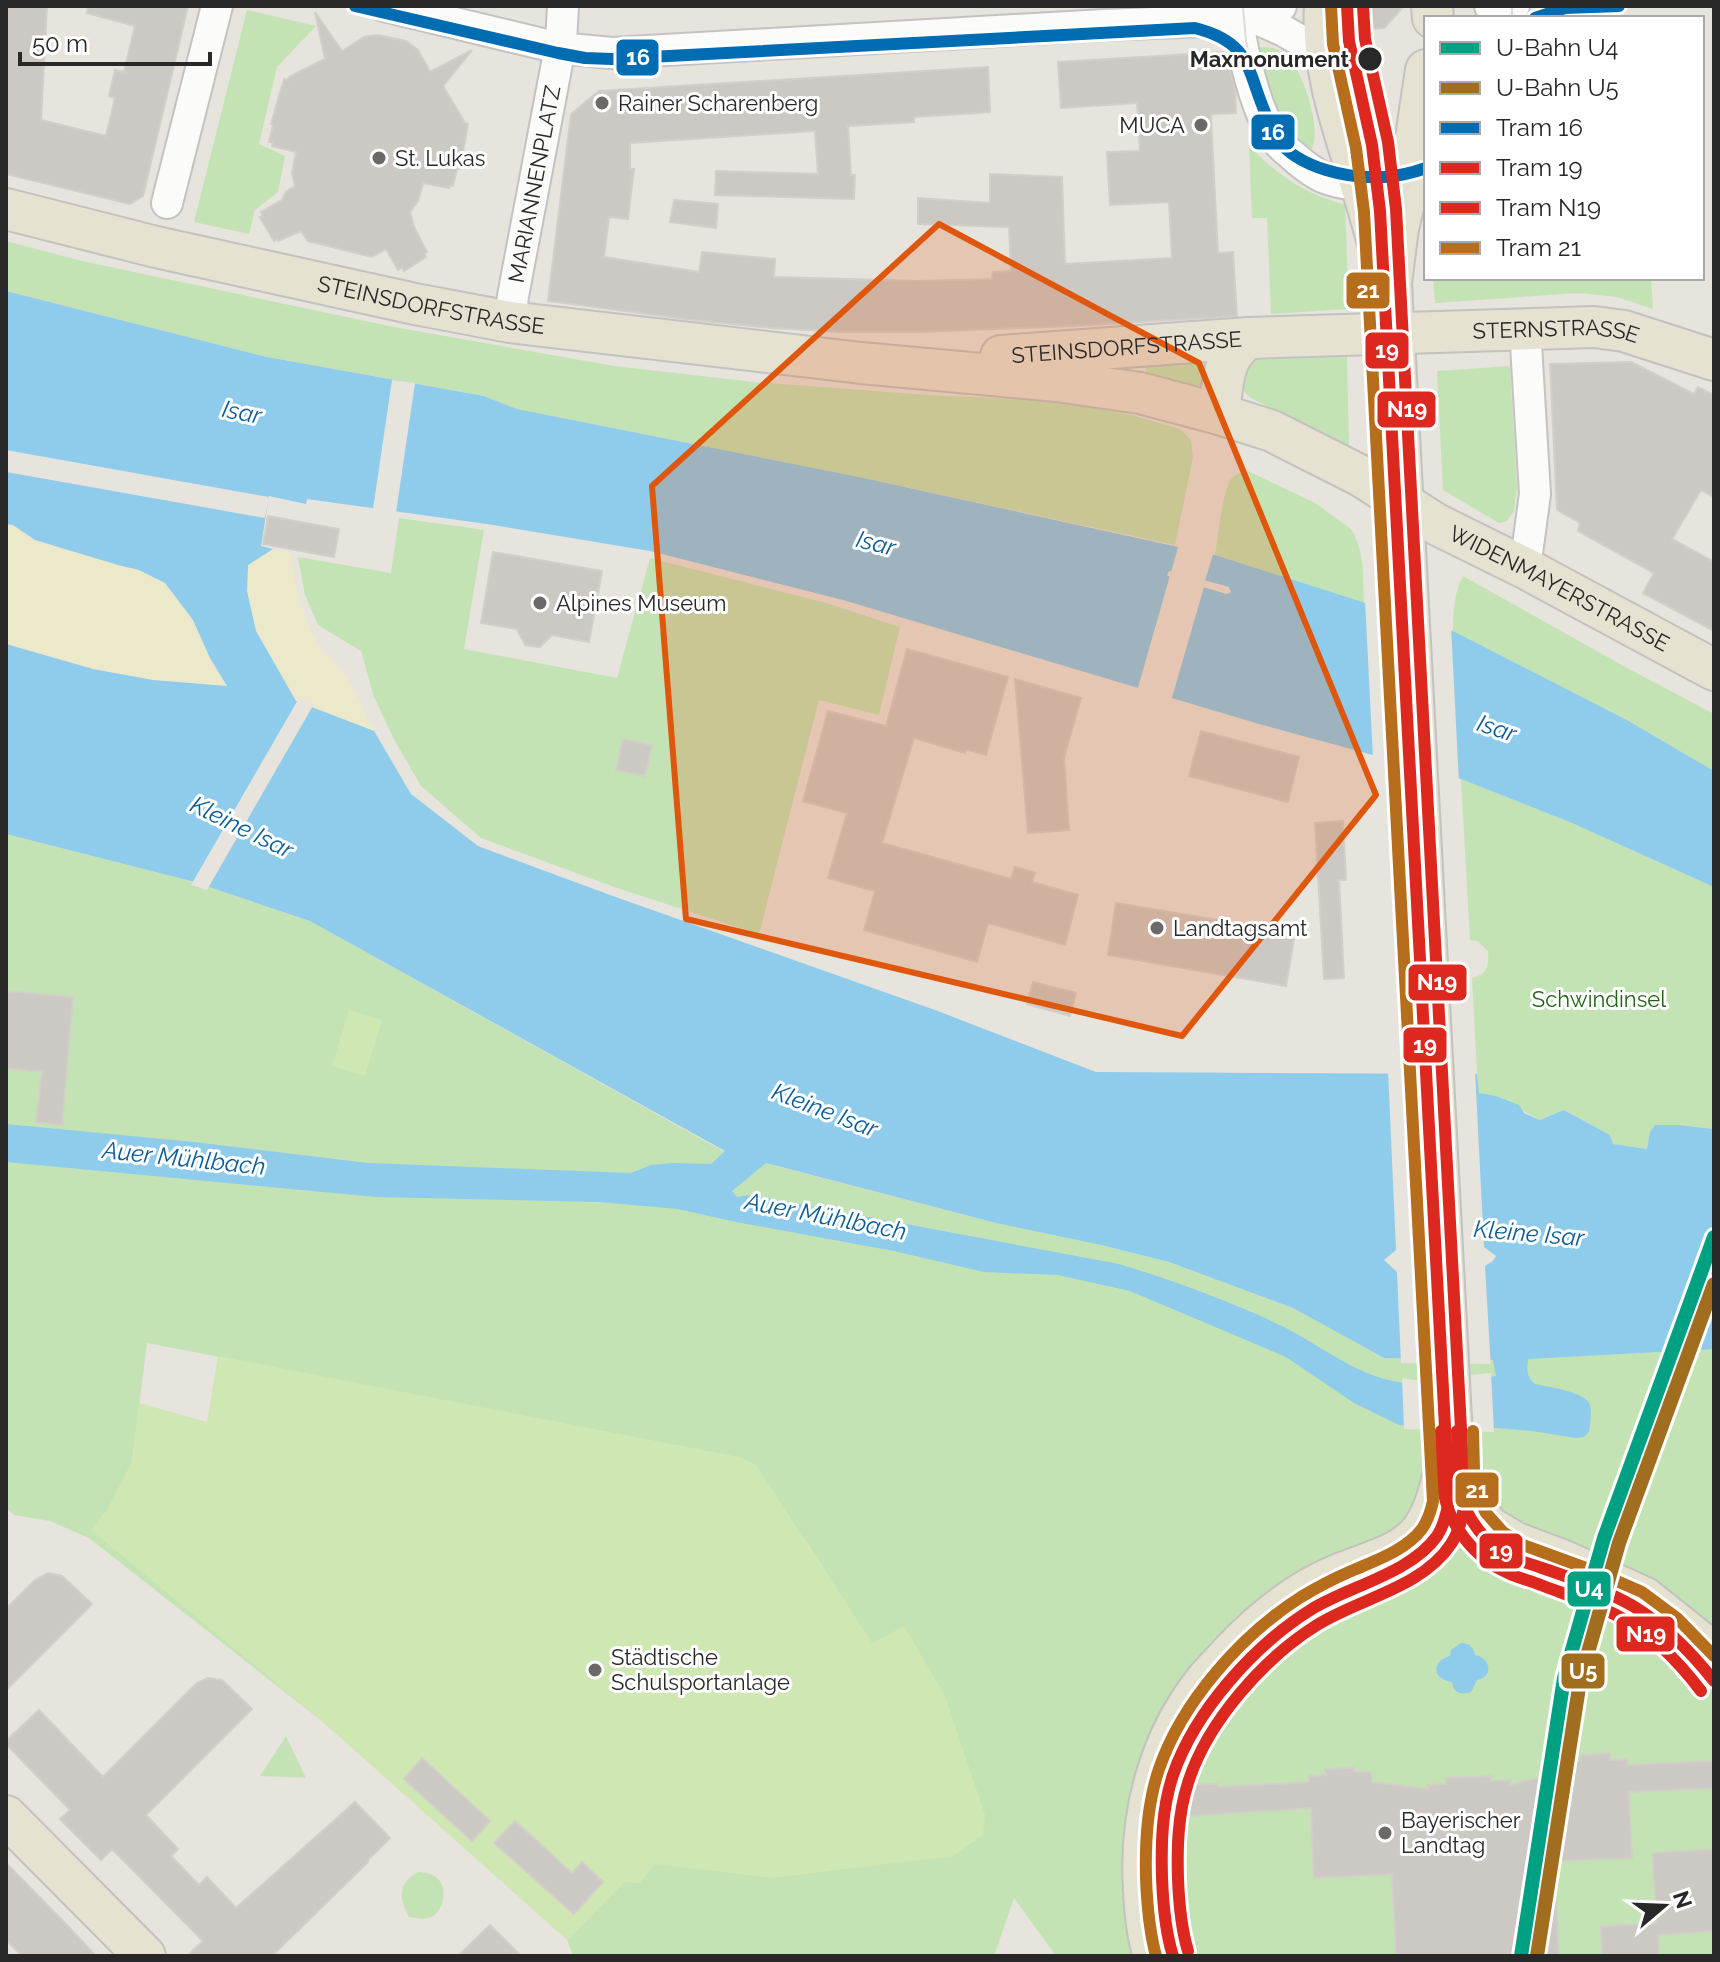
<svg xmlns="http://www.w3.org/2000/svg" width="1720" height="1962" font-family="Raleway,sans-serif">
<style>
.green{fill:#c4e3b5}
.sand{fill:#ece8ca}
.pitch{fill:#cfe7b2}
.water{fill:#8fcbea;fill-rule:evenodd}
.pier{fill:#e7e3dd}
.building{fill:#ccc9c4;stroke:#d2cfc9;stroke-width:2}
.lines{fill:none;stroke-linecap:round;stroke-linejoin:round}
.minor-casing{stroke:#c4c2c3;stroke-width:34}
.major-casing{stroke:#c3c2c0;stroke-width:44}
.minor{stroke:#fbfbfa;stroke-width:30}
.major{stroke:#e6e2d2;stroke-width:40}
.tram{stroke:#dcdcde;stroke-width:2}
.tram-1-casing{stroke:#fff;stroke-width:18}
.tram-2-casing{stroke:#fff;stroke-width:18}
.tram-3-casing{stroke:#fff;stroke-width:18}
.tram-4-casing{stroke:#fff;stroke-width:18}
.tram-1{stroke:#006cb2;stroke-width:12}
.tram-2{stroke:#dc281e;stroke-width:12}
.tram-3{stroke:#dc281e;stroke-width:12}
.tram-4{stroke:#b66e1c;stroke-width:12}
.metro-1-casing{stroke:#fff;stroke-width:20}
.metro-2-casing{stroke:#fff;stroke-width:20}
.metro-1{stroke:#00a082;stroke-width:14}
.metro-2{stroke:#a06e1e;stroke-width:14}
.marked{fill:#de570d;fill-opacity:0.2;stroke:#de570d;stroke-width:6;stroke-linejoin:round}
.stop-dot{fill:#282828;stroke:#fff;stroke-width:3}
.poi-dot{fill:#6b6967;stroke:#fff;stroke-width:3}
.labels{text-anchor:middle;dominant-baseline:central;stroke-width:6;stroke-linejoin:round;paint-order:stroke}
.stop-label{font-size:22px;font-weight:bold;fill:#282828;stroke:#fff;text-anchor:end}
.poi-label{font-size:22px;fill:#282828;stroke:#fff;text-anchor:start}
.street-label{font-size:22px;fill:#282828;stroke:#fff}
.park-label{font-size:22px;fill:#226418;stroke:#fff}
.water-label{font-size:24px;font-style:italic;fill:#0b5c98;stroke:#fff}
.line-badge{stroke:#fff;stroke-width:3}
.badge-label{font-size:22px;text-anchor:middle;font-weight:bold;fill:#fff}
</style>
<rect width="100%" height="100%" fill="#e7e3dd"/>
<!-- green -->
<g class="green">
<polygon points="247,10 316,26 277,67 259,144 285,156 278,192 255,210 249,234 194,222"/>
<path d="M1255 47C1266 47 1276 46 1285 54 1302 67 1322 128 1312 148L1306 150 1279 128Z"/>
<path d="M1249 146C1266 163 1283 178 1304 189 1317 196 1331 200 1345 205L1349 309 1271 314 1267 218H1252Z"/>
<polygon points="6,241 82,261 394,327 614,366 754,382 928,395 1061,401 1132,415 1180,429 1191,440 1193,457 1175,545 859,477 517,409 484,396 267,357 6,291"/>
<polygon points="1433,278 1651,278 1653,309 1617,297 1579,293 1435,303"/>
<polygon points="1347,356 1349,449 1249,397 1240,386 1246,360"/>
<polygon points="1210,362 1207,395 1146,377 1146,367"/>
<polygon points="1510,366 1517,488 1514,511 1507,521 1499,523 1443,490 1437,371"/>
<path d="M1248 471 1315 503 1351 529C1365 550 1363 580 1364 604L1215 555C1218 538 1222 492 1231 479 1236 474 1242 472 1248 471Z"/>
<polygon points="399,518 484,530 464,649 617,678 650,558 826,603 900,627 879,715 819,700 759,934 617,888 481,838 421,786 395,741 374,697 361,651 318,625 305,595 298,557 391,573"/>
<path d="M1463 576 1629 669 1714 714V771L1627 720 1453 631C1453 613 1454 592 1463 576Z"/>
<path d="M1461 779 1572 823 1714 887V1129L1678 1125H1656L1650 1132 1647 1149 1613 1144 1610 1135 1565 1110 1540 1120 1496 1096 1478 1093 1472 978C1488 974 1489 966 1488 951L1477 941 1470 940Z"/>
<polygon points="6,834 191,881 310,921 721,1150 784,1168 996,1223 1101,1245 1169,1262 1293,1308 1384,1358 1714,1349 1714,1956 1056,1956 1014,1898 994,1956 573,1956 567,1940 624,1882 654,1864 885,1637 872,1644 808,1544 742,1458 147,1343 132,1462 107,1511 101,1517 106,1527 393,1784 323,1722 89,1538 50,1521 14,1515 6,1508"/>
<polygon points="286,1736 306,1778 260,1776"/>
<path d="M418 1872C437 1872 448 1884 442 1904 440 1909 437 1912 434 1916L424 1919 409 1917C399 1898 397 1884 418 1872Z"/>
</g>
<!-- sand -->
<g class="sand">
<polygon points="6,524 13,525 35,540 118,565 139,570 165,583 193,620 210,658 228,687 153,680 93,669 6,644"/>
<path d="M273 549 290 552C295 584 302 618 320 647 326 656 335 662 341 670 355 689 364 710 374 731L296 701 256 631 247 591 248 564Z"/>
</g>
<!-- pitch -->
<g class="pitch">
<polygon points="349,1010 382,1020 365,1076 332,1066"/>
<polygon points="218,1356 742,1458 756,1465 872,1643 904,1626 945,1696 985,1815 983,1835 953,1856 772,1878 655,1864 640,1883 624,1882 567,1940 323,1722 91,1530 107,1511 132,1462 139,1403 207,1422"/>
</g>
<!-- water -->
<g class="water">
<path d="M6 291 267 357 484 396 517 409 859 477 1215 555 1453 631 1627 720 1714 771V887L1572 823 1461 779 1259 724 843 600 650 551 487 524 307 499 306 504 269 496 261 546 273 549 248 565 247 591 256 631 296 701 374 731 411 794 478 846 610 895 935 1010 1096 1072 1477 1074 1479 1093 1496 1096 1519 1105 1524 1113 1540 1120 1564 1110 1610 1135 1613 1144 1647 1149 1650 1132 1655 1125H1678L1714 1129V1349L1528 1359C1527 1370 1526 1377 1535 1384 1548 1387 1587 1392 1590 1405 1592 1413 1590 1424 1589 1432L1584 1437 1576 1438 1532 1431 1497 1428 1399 1425 1354 1403 1286 1357 1130 1291 1058 1275 984 1272 894 1251 736 1222 678 1209 599 1202 376 1197 6 1162V1124L194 1142 368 1163 631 1173 651 1165 673 1163 711 1164 725 1151 310 921 191 881 6 834V644L93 669 153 680 227 686 210 658 193 620 165 583 139 570 118 565 35 540 13 525 6 524ZM1169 571 1229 587 1231 592 1227 594 1170 577 1167 575ZM766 1163 996 1223 1101 1245 1169 1262 1293 1308 1384 1358 1493 1360 1496 1376C1466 1381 1422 1387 1393 1381 1353 1373 1320 1345 1284 1327 1230 1301 1175 1281 1119 1264L751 1195 737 1197 732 1191Z"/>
<path d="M1461 1643C1470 1644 1473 1646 1475 1655 1491 1658 1494 1677 1477 1680L1471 1692C1461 1695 1454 1694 1452 1682 1432 1679 1431 1661 1450 1656L1451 1650Z"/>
</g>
<!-- pier -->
<g class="pier">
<polygon points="392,380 415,383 396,513 373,509"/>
<polygon points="6,450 269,497 265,518 6,472"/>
<polygon points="1179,544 1213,554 1205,581 1229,587 1227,594 1204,587 1171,701 1137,691"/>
<polygon points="1365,600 1451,626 1459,783 1373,759"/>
<polygon points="299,698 314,704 207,890 191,885"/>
<polygon points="1388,1070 1475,1070 1484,1247 1496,1256 1493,1261 1485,1266 1491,1369 1490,1364 1401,1363 1397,1272 1384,1260 1396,1250"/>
<polygon points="1491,1373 1494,1432 1404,1429 1402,1378 1414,1380"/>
</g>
<!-- building -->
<g class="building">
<polygon points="6,6 47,6 41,120 106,136 115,98 109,96 115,70 124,72 135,26 87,13 88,6 188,6 143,196 130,204 6,174"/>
<polygon points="1348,6 1404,6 1384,28 1369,29 1348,9"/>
<polygon points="315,12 342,51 364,37 378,35 406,41 418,50 430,72 472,50 443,86 465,123 468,124 460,169 457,169 453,186 450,185 449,188 423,183 418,201 410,212 414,227 427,252 424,254 426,257 404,271 402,267 398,270 386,249 372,257 308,241 301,231 278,241 277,239 274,241 260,217 263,216 261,212 282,200 286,192 295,186 292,173 296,152 272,146 273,142 269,142 273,125 271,124 284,79 288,80 289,77 325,59"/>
<polygon points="1225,52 1235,89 1236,113 1211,114 1212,138 1218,253 1233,252 1237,316 1072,326 918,332 841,332 772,328 693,320 548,301 571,114 599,91 988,67 990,112 914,117 914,122 848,126 851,175 855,175 854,199 715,195 716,171 818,174 815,131 630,143 630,169 634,169 628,219 609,217 604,257 699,272 702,252 775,259 774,277 917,281 992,279 993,272 1011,271 1009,227 918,224 918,198 990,203 990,174 1062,177 1065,264 1172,258 1169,202 1110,205 1107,152 1140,151 1137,103 1061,108 1058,62"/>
<polygon points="674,200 718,204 716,228 670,222"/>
<polygon points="1631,362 1694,394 1698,387 1714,395 1714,497 1701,490 1672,539 1714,562 1714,631 1643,593 1654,573 1578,531 1580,523 1557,510 1550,364"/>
<polygon points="268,516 339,529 334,557 263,544"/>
<polygon points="493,552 602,571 589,642 552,635 540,647 525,645 517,629 481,623"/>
<polygon points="907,649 1008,677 986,755 966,749 965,753 914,738 882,843 1011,879 1015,867 1035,873 1032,882 1078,895 1065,945 988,923 977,962 864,930 875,891 828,878 847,813 803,801 828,711 886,726"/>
<polygon points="1015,679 1081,698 1064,758 1069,830 1028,833"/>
<polygon points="1201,731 1299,757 1288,802 1189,776"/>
<polygon points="623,739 652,745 645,776 616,770"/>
<polygon points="1343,821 1346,880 1339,880 1344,978 1324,979 1315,823"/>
<polygon points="1116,903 1295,933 1286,986 1108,955"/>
<polygon points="1033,982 1076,993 1070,1016 1027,1004"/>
<polygon points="6,991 73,997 62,1125 36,1122 42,1072 6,1068"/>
<polygon points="48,1573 62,1576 92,1604 6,1690 6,1609 35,1580"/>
<polygon points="208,1678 222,1680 252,1709 146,1815 178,1849 171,1856 199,1885 207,1877 236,1908 355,1802 390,1838 367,1861 368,1862 272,1956 187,1956 203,1941 112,1849 101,1860 60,1819 70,1810 6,1744 6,1741 39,1710 103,1777 197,1683"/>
<polygon points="1610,1753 1610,1760 1627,1759 1628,1765 1714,1761 1714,1788 1629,1792 1632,1858 1554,1861 1559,1956 1396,1956 1392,1874 1314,1878 1311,1808 1190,1816 1188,1785 1218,1784 1218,1787 1309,1782 1309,1776 1326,1775 1325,1769 1354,1768 1354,1772 1371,1772 1372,1782 1428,1789 1428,1785 1446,1784 1446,1778 1491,1776 1491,1781 1510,1780 1509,1785 1566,1771 1565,1762 1581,1760 1581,1755"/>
<polygon points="422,1758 490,1821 472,1841 404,1779"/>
<polygon points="515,1821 572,1873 582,1862 603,1882 574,1914 494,1843"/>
<polygon points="1714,1849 1714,1931 1658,1935 1659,1956 1602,1956 1601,1927 1657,1923 1652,1853"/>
<polygon points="6,1863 64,1922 96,1956 22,1956 6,1940"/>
<polygon points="490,1925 521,1956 458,1956"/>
</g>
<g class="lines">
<!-- minor casing -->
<g class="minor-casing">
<g id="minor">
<polyline points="384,6 559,48 612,53 1104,25 1257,19 1281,6"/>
<path d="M1238 6C1238 40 1256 116 1278 142 1282 147 1287 151 1292 155 1302 164 1315 175 1328 179 1358 190 1397 184 1426 171"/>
<polyline points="1490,6 1514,6"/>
<polyline points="1257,19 1284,31 1327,56"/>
<polyline points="167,203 217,6"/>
<path id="s1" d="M510 322 513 296 561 42 563 6"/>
<polyline points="1525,328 1535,494 1525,568"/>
</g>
</g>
<!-- major casing -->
<g class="major-casing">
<g id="major">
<path d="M1325 6C1321 67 1342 125 1360 182 1370 212 1377 242 1387 272"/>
<polyline points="1432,6 1433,18"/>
<polyline points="1426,70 1410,178 1398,228 1391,283 1452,1437 1465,1486 1475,1510 1489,1527 1514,1542 1564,1561 1645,1598 1700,1642 1714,1659"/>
<path id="s2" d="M6 209 156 247 415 304 510 322 861 363 1057 381 1140 393 1219 414 1272 431 1361 476 1436 524 1525 568 1714 670"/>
<path id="s3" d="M1001 356 1249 338 1594 327 1624 331 1714 360"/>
<path d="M1219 414C1223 384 1221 356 1249 338"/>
<polyline points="6,1816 145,1956"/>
<path d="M1154 1956C1147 1935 1145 1912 1144 1890 1139 1815 1159 1738 1207 1679 1215 1670 1224 1661 1232 1652 1250 1633 1270 1615 1292 1600 1308 1589 1327 1579 1345 1572 1369 1562 1397 1556 1416 1537 1439 1513 1443 1472 1451 1441"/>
</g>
</g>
<!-- minor -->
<use href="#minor" class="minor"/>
<!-- major -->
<use href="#major" class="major"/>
<!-- tram -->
<g class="tram">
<polyline points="1243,6 1246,41 1255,86"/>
<polyline points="1512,18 1512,6"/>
<path d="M1312 165C1364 185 1376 191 1382 250"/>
<path d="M1393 249C1395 216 1395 190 1426 171"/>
</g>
<!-- tram-1 casing -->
<g class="tram-1-casing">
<g id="tram-1">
<path d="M355 6 558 53 585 58 612 59 1195 28C1253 43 1246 70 1267 117 1270 125 1273 133 1277 139 1299 169 1350 179 1384 177 1399 176 1412 173 1426 168"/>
<polyline points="1535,18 1565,8 1619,6"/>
</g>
</g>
<!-- tram-2 casing -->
<g class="tram-2-casing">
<g id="tram-2">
<path d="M1457 1431C1458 1457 1455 1486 1466 1510 1474 1526 1487 1542 1502 1552 1514 1560 1528 1563 1542 1568 1572 1578 1605 1590 1633 1606 1665 1625 1691 1652 1714 1681"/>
<path d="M1173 1956C1165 1931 1163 1904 1162 1878 1161 1843 1162 1808 1173 1775 1195 1711 1254 1645 1312 1609 1350 1586 1411 1573 1437 1536 1444 1526 1446 1514 1449 1502L1380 211 1372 145 1349 41 1347 6"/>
</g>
</g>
<!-- tram-3 casing -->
<g class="tram-3-casing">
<g id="tram-3">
<path d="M1441 1431C1442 1459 1439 1490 1451 1516 1462 1540 1483 1562 1506 1572 1517 1578 1529 1580 1541 1585 1567 1595 1595 1604 1620 1617 1653 1635 1679 1662 1701 1691"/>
<path d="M1188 1951C1181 1928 1179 1904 1178 1879 1177 1846 1178 1814 1188 1783 1207 1722 1264 1658 1317 1625 1360 1598 1422 1588 1451 1544 1459 1532 1462 1518 1465 1504L1396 209 1388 142 1365 39 1363 6"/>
</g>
</g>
<!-- tram-4 casing -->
<g class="tram-4-casing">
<g id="tram-4">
<polyline points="1473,1431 1474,1471 1478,1497 1486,1513 1503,1532 1523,1545 1594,1571 1642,1592 1677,1618 1714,1656"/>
<path d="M1156 1956C1149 1930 1147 1904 1146 1878 1145 1841 1147 1804 1159 1769 1182 1702 1241 1635 1301 1597 1316 1588 1333 1579 1349 1572 1374 1561 1405 1551 1422 1529 1428 1520 1431 1511 1433 1501L1364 212 1356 148 1333 44 1331 6"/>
</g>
</g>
<!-- tram-1 -->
<use href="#tram-1" class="tram-1"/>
<!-- tram-2 -->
<use href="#tram-2" class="tram-2"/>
<!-- tram-3 -->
<use href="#tram-3" class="tram-3"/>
<!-- tram-4 -->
<use href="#tram-4" class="tram-4"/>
<!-- metro-1 casing -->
<g class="metro-1-casing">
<polyline id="metro-1" points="1521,1956 1564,1678 1604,1538 1714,1237"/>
</g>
<!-- metro-2 casing -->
<g class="metro-2-casing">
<polyline id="metro-2" points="1537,1956 1580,1681 1619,1543 1714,1284"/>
</g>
<!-- metro-1 -->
<use href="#metro-1" class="metro-1"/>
<!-- metro-2 -->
<use href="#metro-2" class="metro-2"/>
</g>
<!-- marked area -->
<path class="marked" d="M939 224 1199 363 1376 795 1182 1036 686 919 652 486Z"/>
<!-- markers -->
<circle class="stop-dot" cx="1370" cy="59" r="13"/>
<g class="poi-dot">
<circle cx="602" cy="103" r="8"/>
<circle cx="1201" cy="125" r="8"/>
<circle cx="379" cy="158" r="8"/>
<circle cx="540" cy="603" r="8"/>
<circle cx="1157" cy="928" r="8"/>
<circle cx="595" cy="1670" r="8"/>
<circle cx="1385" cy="1833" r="8"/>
</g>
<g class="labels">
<!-- stop labels -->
<g class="stop-label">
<text x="1349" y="59">Maxmonument</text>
</g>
<!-- poi labels -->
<g class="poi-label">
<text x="618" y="103">Rainer Scharenberg</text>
<text x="1185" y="125" text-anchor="end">MUCA</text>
<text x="395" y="158">St. Lukas</text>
<text x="556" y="603">Alpines Museum</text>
<text x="1173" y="928">Landtagsamt</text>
<text x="611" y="1657">Städtische<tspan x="611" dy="25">Schulsportanlage</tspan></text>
<text x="1401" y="1820">Bayerischer<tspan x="1401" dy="25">Landtag</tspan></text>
</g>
<!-- street labels -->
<g class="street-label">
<text stroke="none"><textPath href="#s1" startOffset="140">MARIANNENPLATZ</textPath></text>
<text stroke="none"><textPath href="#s2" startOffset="436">STEINSDORFSTRASSE</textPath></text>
<text stroke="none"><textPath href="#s3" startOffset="556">STERNSTRASSE</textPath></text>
<text stroke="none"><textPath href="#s3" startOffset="126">STEINSDORFSTRASSE</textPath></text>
<text stroke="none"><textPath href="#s2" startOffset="1616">WIDENMAYERSTRASSE</textPath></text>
</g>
<!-- park labels -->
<g class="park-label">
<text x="1599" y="999">Schwindinsel</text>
</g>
<!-- water labels -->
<g class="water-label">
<text transform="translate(242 412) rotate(11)">Isar</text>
<text transform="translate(876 543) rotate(14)">Isar</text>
<text transform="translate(1497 728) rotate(18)">Isar</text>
<text transform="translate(242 827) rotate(26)">Kleine Isar</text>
<text transform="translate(825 1110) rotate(21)">Kleine Isar</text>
<text transform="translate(184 1158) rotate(6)">Auer Mühlbach</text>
<text transform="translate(826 1216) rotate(11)">Auer Mühlbach</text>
<text transform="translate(1529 1233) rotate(5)">Kleine Isar</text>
</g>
</g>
<g class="line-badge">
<rect x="615" y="38" width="45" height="39" rx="8" fill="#006cb2"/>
<rect x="1250" y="113" width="46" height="38" rx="8" fill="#006cb2"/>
<rect x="1345" y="271" width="46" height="39" rx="8" fill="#b66e1c"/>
<rect x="1364" y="331" width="46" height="39" rx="8" fill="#dc281e"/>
<rect x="1376" y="390" width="61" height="39" rx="8" fill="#dc281e"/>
<rect x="1407" y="963" width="61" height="39" rx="8" fill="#dc281e"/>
<rect x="1402" y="1026" width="46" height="38" rx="8" fill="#dc281e"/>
<rect x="1454" y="1471" width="46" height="38" rx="8" fill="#b66e1c"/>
<rect x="1478" y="1532" width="46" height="38" rx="8" fill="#dc281e"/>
<rect x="1566" y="1570" width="46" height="38" rx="8" fill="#00a082"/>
<rect x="1615" y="1615" width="61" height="38" rx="8" fill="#dc281e"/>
<rect x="1560" y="1652" width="46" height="38" rx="8" fill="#a06e1e"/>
</g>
<g class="badge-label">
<text x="638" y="65">16</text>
<text x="1273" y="140">16</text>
<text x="1368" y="298">21</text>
<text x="1387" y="358">19</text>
<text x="1407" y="417">N19</text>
<text x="1437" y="990">N19</text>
<text x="1425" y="1053">19</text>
<text x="1477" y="1498">21</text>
<text x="1501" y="1559">19</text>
<text x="1589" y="1597">U4</text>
<text x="1646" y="1642">N19</text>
<text x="1583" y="1679">U5</text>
</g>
<!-- border -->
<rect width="1720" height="1962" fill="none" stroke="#282828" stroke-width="16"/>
<!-- legend -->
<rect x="1424" y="16" width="280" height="264" fill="#ffffff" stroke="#a9a9a9" stroke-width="2"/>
<rect x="1440" y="42" width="40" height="12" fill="#00a082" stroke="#a9a9a9" stroke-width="2"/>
<text x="1496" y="56" font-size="24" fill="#282828">U-Bahn U4</text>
<rect x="1440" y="82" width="40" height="12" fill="#a06e1e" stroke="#a9a9a9" stroke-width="2"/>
<text x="1496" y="96" font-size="24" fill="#282828">U-Bahn U5</text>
<rect x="1440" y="122" width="40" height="12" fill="#006cb2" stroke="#a9a9a9" stroke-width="2"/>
<text x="1496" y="136" font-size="24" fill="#282828">Tram 16</text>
<rect x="1440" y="162" width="40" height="12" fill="#dc281e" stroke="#a9a9a9" stroke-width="2"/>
<text x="1496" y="176" font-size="24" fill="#282828">Tram 19</text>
<rect x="1440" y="202" width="40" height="12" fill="#dc281e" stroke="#a9a9a9" stroke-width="2"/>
<text x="1496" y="216" font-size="24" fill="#282828">Tram N19</text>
<rect x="1440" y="242" width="40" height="12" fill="#b66e1c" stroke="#a9a9a9" stroke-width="2"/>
<text x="1496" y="256" font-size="24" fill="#282828">Tram 21</text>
<!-- north arrow -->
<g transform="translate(1664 1906) rotate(71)" stroke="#ffffff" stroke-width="6" paint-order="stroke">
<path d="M0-6L14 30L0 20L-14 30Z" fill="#282828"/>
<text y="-12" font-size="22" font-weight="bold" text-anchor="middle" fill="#282828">N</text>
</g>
<!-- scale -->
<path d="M20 52v12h190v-12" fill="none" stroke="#282828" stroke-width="4"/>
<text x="32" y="52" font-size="24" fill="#282828" stroke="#ffffff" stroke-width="6" paint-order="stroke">50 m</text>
</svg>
